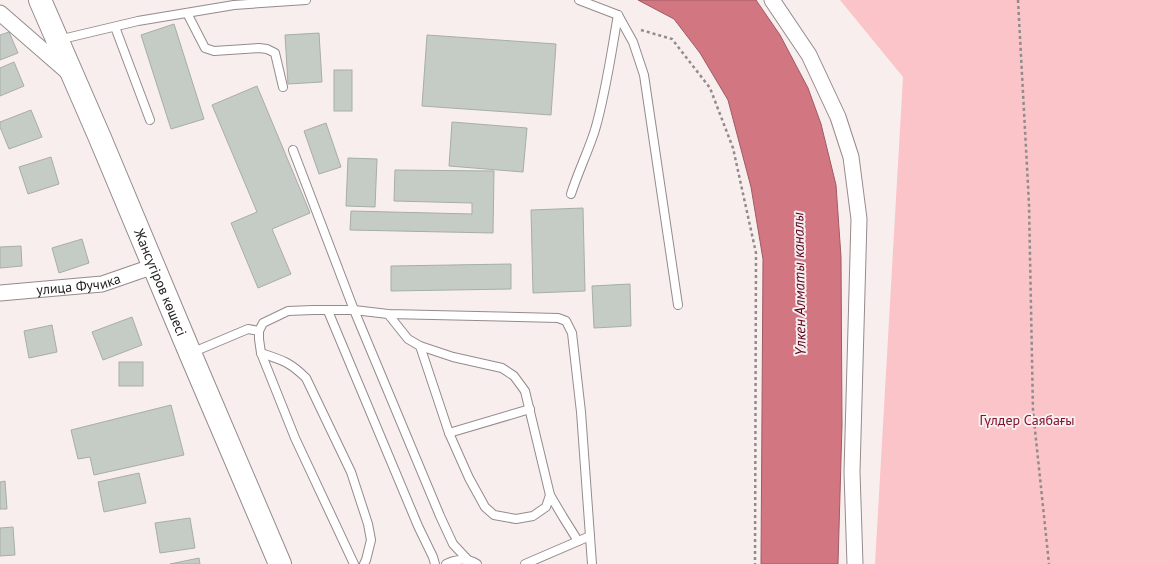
<svg xmlns="http://www.w3.org/2000/svg" width="1171" height="564" font-family="'PT Sans',sans-serif">
<style>
.green{fill:#fac4c8}
.water{fill:#d27681;stroke:#9e5c64}
.building{fill:#c5ccc5;stroke:#a7aea7}
.lines{fill:none;stroke-linecap:round;stroke-linejoin:round}
.lane-casing{stroke:#958b8c;stroke-width:10}
.street-casing{stroke:#958b8c;stroke-width:17}
.primary-casing{stroke:#958b8c;stroke-width:24}
.path{stroke:#928b8b;stroke-width:2.5;stroke-dasharray:3 3;stroke-linecap:butt}
.lane{stroke:#fff;stroke-width:8}
.street{stroke:#fff;stroke-width:15}
.primary{stroke:#fff;stroke-width:22}
.labels{text-anchor:middle;dominant-baseline:central;stroke-width:4;stroke-linejoin:round;paint-order:stroke}
.street-label{font-size:14px;fill:#232020;stroke:#f8eeee}
.park-label{font-size:14px;fill:#841331;stroke:#f8eeee}
.water-label{font-size:15px;font-style:italic;fill:#5b041d;stroke:#f8eeee}
</style>
<rect width="100%" height="100%" fill="#f8eeee"/>
<!-- green -->
<polygon class="green" points="840,0 1171,0 1171,564 875,564 903,77"/>
<!-- water -->
<polygon class="water" points="638,0 756,0 780,35 808,88 821,124 836,185 841,257 842,425 838,564 761,564 763,259 751,187 728,100 700,53 674,19"/>
<!-- building -->
<g class="building">
<polygon points="174,24 204,119 171,129 141,35"/>
<polygon points="9,32 18,53 0,60 0,35"/>
<polygon points="319,33 322,82 288,84 285,35"/>
<polygon points="427,35 556,44 551,115 422,106"/>
<polygon points="14,62 24,86 0,96 0,68"/>
<rect x="334" y="70" width="18" height="41"/>
<polygon points="257,86 310,213 272,229 291,274 258,288 231,223 257,212 212,105"/>
<polygon points="31,110 42,137 9,149 0,127 0,122"/>
<polygon points="452,122 527,128 523,172 449,166"/>
<polygon points="326,123 341,167 319,174 304,131"/>
<polygon points="51,157 59,184 28,194 19,167"/>
<polygon points="348,158 377,159 375,207 346,206"/>
<polygon points="395,170 494,171 493,233 350,230 351,211 472,214 472,203 394,201"/>
<polygon points="583,208 585,291 533,293 531,210"/>
<polygon points="82,239 89,263 59,273 52,248"/>
<polygon points="21,246 22,266 0,268 0,247"/>
<polygon points="511,264 511,289 391,291 391,266"/>
<polygon points="630,284 631,326 594,328 592,286"/>
<polygon points="132,317 142,345 103,360 92,332"/>
<polygon points="52,325 57,352 29,358 24,331"/>
<rect x="119" y="362" width="24" height="24"/>
<polygon points="171,405 184,455 94,475 90,457 78,459 71,430"/>
<polygon points="139,473 146,503 104,512 98,482"/>
<polygon points="5,481 7,509 0,509 0,482"/>
<polygon points="190,518 195,548 160,553 155,523"/>
<polygon points="13,527 15,555 0,556 0,528"/>
<polygon points="199,558 200,564 170,564"/>
</g>
<g class="lines">
<!-- lane casing -->
<g class="lane-casing">
<g id="lane">
<polyline points="579,0 618,15 633,42 644,75 678,305"/>
<polyline points="187,13 205,48 214,51 259,48 267,49 275,53 283,87"/>
<polyline points="115,27 150,120"/>
<polyline points="58,40 138,21 234,5 306,0"/>
<polyline points="293,150 354,310 440,516 453,544 468,560"/>
<path d="M571 194C578 172 588 152 595 130 606 92 611 54 618 15"/>
<polyline points="328,311 418,526 433,557 435,564"/>
<polyline points="388,314 408,339 420,346 453,357 502,368 514,376 525,391 550,495 563,517 578,541"/>
<polyline points="420,346 449,433 469,478 485,507 494,515 516,519 533,516 546,507 550,495"/>
<polyline points="191,353 248,329 259,331"/>
<path d="M261 353C282 360 290 362 306 378L351 472 368 524 371 540 366 560 364 564"/>
<polyline points="449,433 530,409"/>
<polyline points="354,564 295,438 261,353 259,339 259,331 263,323 288,311 313,310 354,310 388,314 558,318 566,321 572,333 581,412 592,564"/>
<path d="M446 564C455 559 468 558 477 564"/>
<polyline points="525,564 590,536"/>
</g>
</g>
<!-- street casing -->
<g class="street-casing">
<g id="street">
<polyline points="772,0 809,55 838,117 851,157 859,219 852,472 855,564"/>
<polyline points="0,13 69,73"/>
<path id="s1" d="M0 293 102 284 154 266"/>
</g>
</g>
<!-- primary casing -->
<g class="primary-casing">
<g id="primary">
<path id="s2" d="M40 0 100 138 190 353 280 564"/>
</g>
</g>
<!-- path -->
<g class="path">
<polyline points="1018,0 1029,204 1033,411 1049,564"/>
<polyline points="641,30 672,39 710,88 733,148 756,253 755,564"/>
</g>
<!-- lane -->
<use href="#lane" class="lane"/>
<!-- street -->
<use href="#street" class="street"/>
<!-- primary -->
<use href="#primary" class="primary"/>
</g>
<g class="labels">
<!-- street labels -->
<g class="street-label">
<text stroke="none"><textPath href="#s2" startOffset="307">Жансүгіров көшесі</textPath></text>
<text stroke="none"><textPath href="#s1" startOffset="79">улица Фучика</textPath></text>
</g>
<!-- park labels -->
<g class="park-label">
<text x="1027" y="420">Гүлдер Саябағы</text>
</g>
<!-- water labels -->
<g class="water-label">
<text transform="translate(799 284) rotate(-91)">Үлкен Алматы каналы</text>
</g>
</g>
</svg>
